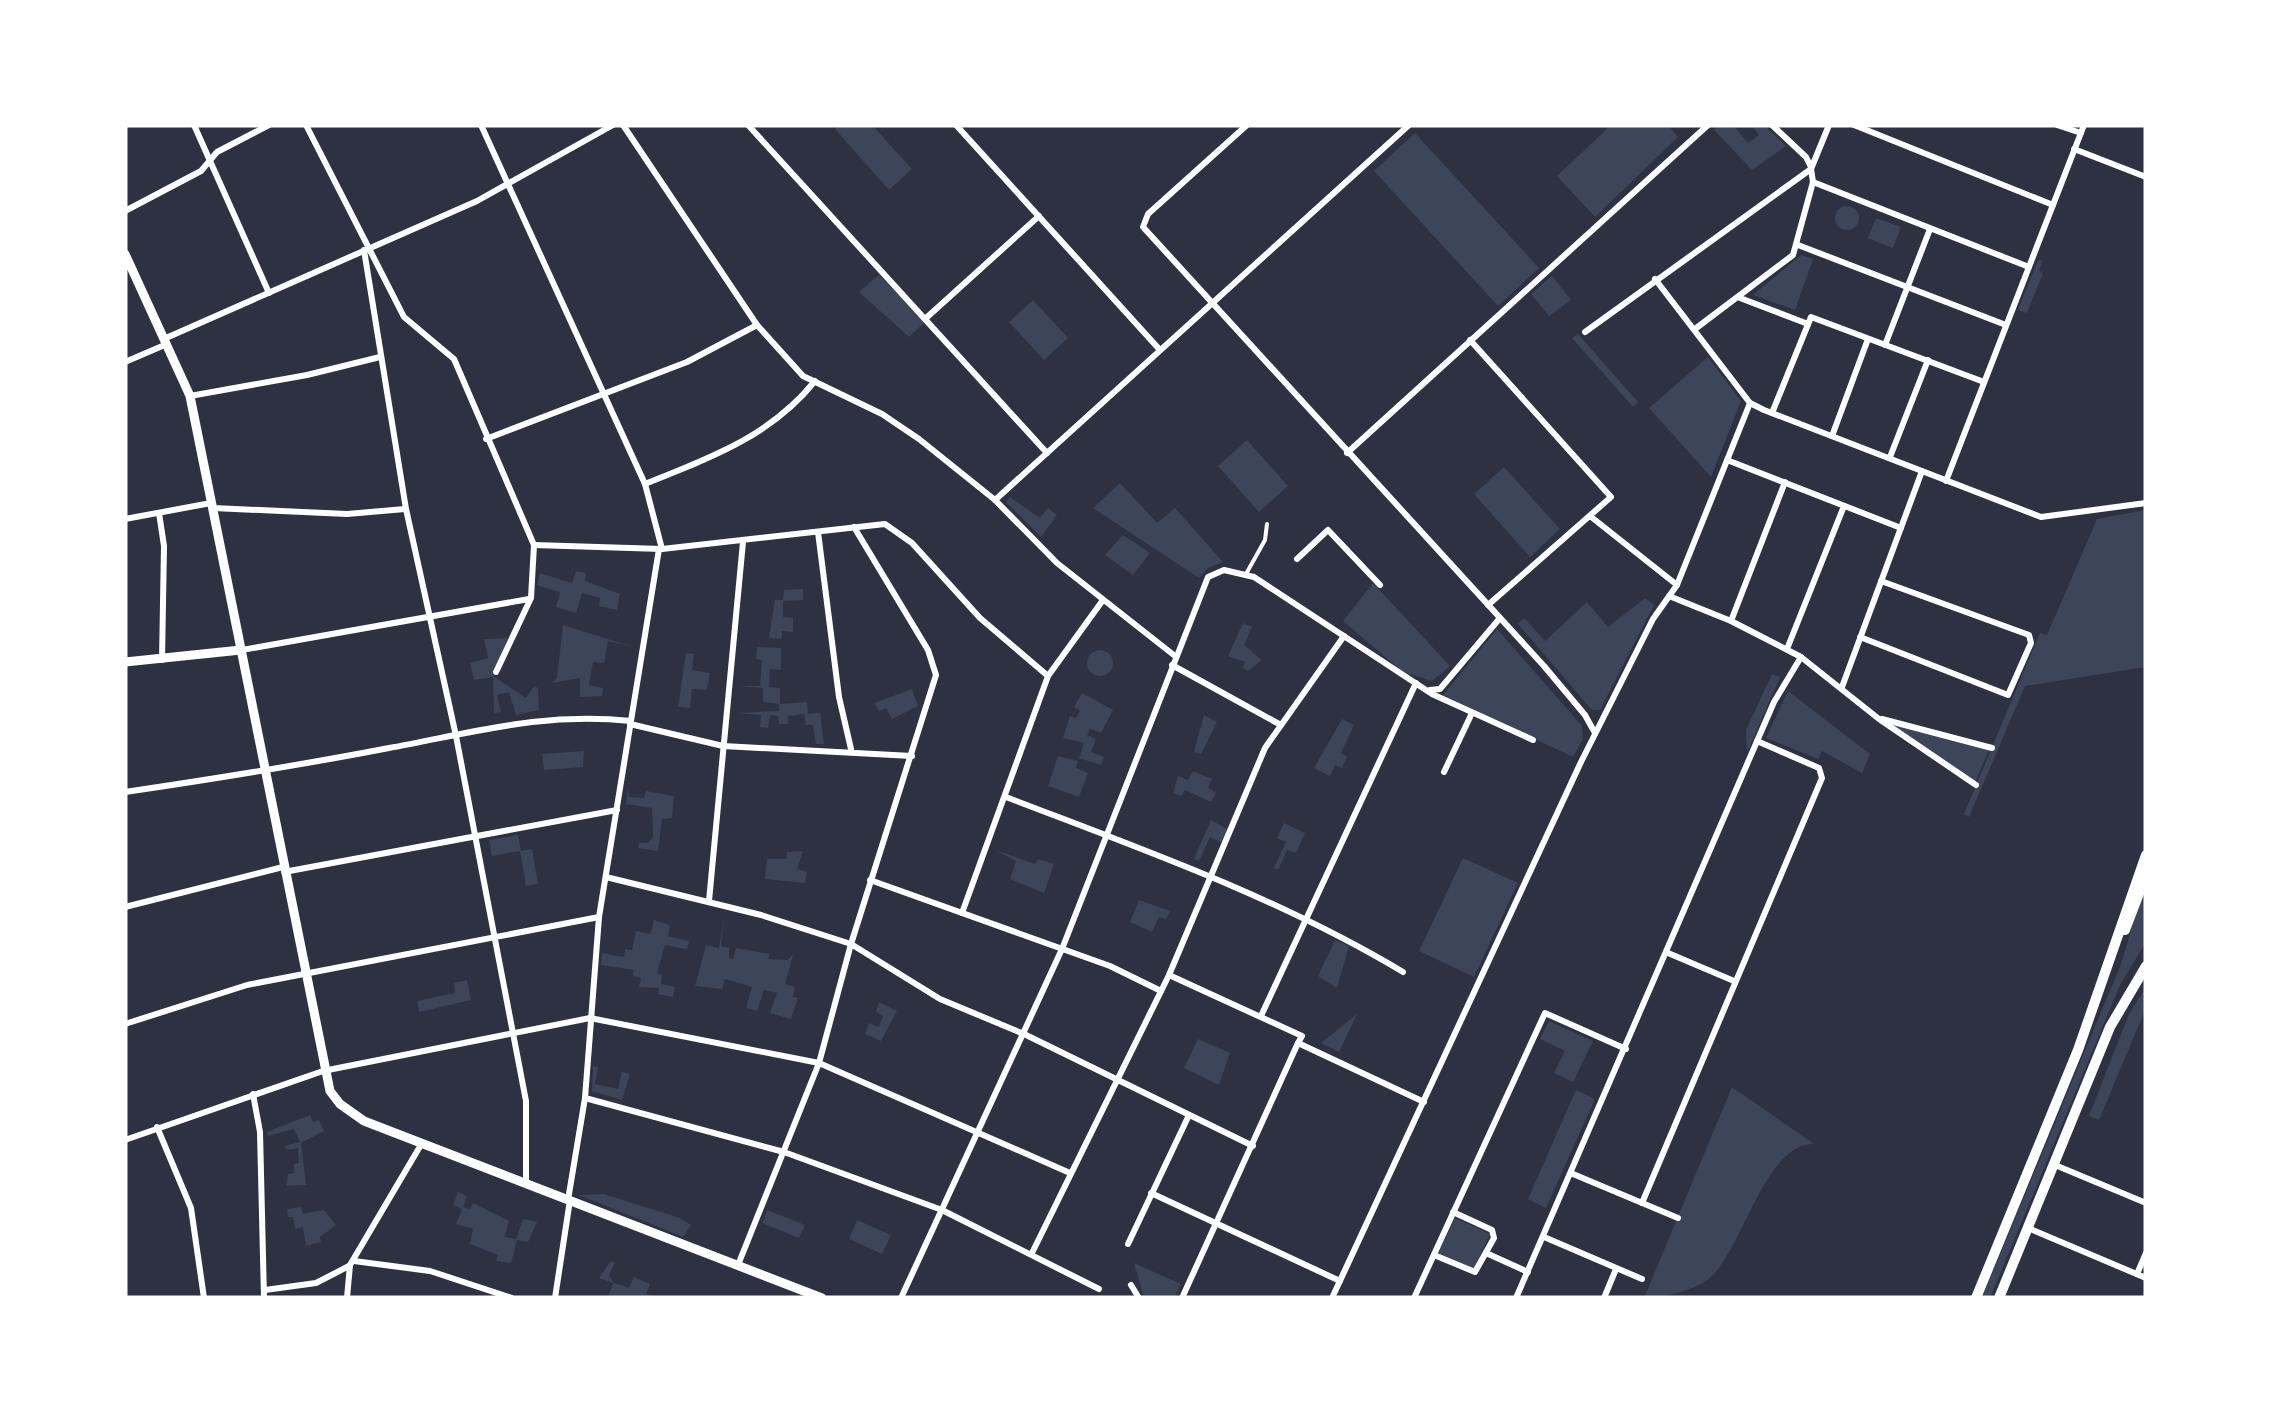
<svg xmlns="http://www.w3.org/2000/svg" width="2271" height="1423" font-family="'IBM Plex Sans',sans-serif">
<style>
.green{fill:#3c4559}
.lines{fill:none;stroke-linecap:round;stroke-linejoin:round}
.service{stroke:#fff;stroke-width:4}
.minor{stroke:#fff;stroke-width:6}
.tertiary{stroke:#fff;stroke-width:9}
.primary{stroke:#fff;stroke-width:10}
</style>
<rect width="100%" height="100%" fill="#2d3142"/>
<!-- green -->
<g class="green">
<polygon points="840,125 872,125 912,169 889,190 835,129"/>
<polygon points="1611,125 1668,125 1678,137 1595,217 1557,176"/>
<polygon points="1719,125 1733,125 1748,143 1759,135 1751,125 1764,125 1786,146 1752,170 1714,130"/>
<polygon points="1415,133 1539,268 1498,306 1374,171"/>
<circle cx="1847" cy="218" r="12"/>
<polygon points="1876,218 1901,227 1893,248 1868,238"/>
<polygon points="1801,255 1813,259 1795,310 1753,295"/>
<polygon points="2038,260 2042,261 2039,271 2043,273 2027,313 2018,310"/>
<polygon points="879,275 925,322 909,337 859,292"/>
<polygon points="1552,276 1571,300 1549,316 1531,294"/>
<polygon points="1033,300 1068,338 1044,360 1009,322"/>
<polygon points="1578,334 1638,402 1633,407 1572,338"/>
<polygon points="1708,357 1741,401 1711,477 1649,408"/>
<polygon points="1247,440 1288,486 1259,512 1218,466"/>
<polygon points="1504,467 1560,529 1530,557 1474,494"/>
<polygon points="1120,483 1157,523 1175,508 1223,562 1208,568 1199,578 1093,508"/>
<polygon points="1010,497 1040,518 1048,508 1057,515 1041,537 1006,502"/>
<polygon points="2146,510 2146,667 2025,686 1969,817 1964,814 2040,633 2047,635 2097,519"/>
<polygon points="1123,535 1150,553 1133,575 1105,555"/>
<polygon points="576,571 586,573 585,581 620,594 617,610 599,606 600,598 582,593 576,613 556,607 560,592 537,585 540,573 572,583"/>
<polygon points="1373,583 1450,666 1432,681 1403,672 1343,621"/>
<polygon points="803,589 803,600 783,601 783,617 793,618 793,632 782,631 782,639 769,638 775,600 783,600 784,590"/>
<polygon points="1645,598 1654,605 1600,710 1592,710 1518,624 1524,618 1545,641 1587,602 1608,627"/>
<polygon points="1243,623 1252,627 1244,645 1262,660 1248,671 1243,668 1245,662 1228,656"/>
<polygon points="563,625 633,647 608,641 604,663 593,662 589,685 603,688 602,696 580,697 580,678 552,683 557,678"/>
<polygon points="1497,629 1582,726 1583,739 1573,757 1443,695"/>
<polygon points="508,638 493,676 526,698 534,686 538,688 539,710 516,715 509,692 497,695 501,712 494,713 493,677 474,680 470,663 488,658 484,639"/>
<polygon points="757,647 781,648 781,670 770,669 769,687 780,688 780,704 807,702 808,714 820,713 824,744 816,744 813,725 806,725 804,714 788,716 788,724 779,724 778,716 770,715 768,728 760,727 761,715 736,713 779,711 779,704 763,702 763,688 738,686 760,686 762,660 756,659"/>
<circle cx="1100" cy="663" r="13"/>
<polygon points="686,653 694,654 692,670 710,673 707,690 692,689 690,708 678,707"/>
<polygon points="1772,674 1780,677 1747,753 1746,730"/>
<polygon points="912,689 918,706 892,719 886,708 879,711 875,703"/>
<polygon points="1788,691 1870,754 1862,773 1822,751 1818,759 1766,738"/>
<polygon points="1082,693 1113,710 1101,733 1090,729 1087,735 1096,739 1091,752 1104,757 1101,765 1079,758 1084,743 1063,738 1070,716 1076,718 1080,711 1074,707"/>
<polygon points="1204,715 1217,722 1201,754 1194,752"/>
<polygon points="1342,719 1354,725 1341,753 1347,757 1342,768 1335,765 1330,776 1314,768"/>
<polygon points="1891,723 1989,750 1975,782"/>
<polygon points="584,751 583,767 544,770 542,754"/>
<polygon points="1058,756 1078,761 1076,768 1088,773 1079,797 1048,786"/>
<polygon points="1193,771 1212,779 1208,788 1216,793 1211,802 1185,790 1181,796 1173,793 1178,776 1188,780"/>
<polygon points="628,788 629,797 644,798 646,791 674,796 672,818 662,819 658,851 638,848 639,843 648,843 653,837 652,808 626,804"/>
<polygon points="1211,820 1229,830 1222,843 1210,837 1199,861 1194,859"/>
<polygon points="1284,823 1305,833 1296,853 1287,850 1278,870 1274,868 1286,842 1277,838"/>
<polygon points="518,835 521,851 532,849 538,884 526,886 520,851 492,856 489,840"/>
<polygon points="996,850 1035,864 1038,859 1054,864 1044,893 1010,879 1016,861"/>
<polygon points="803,851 797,869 807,872 805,883 765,879 767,859 786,859 787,852"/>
<polygon points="1463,858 1518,883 1474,977 1419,951"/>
<polygon points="2146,881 2146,942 2120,985 1990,1298 1982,1298 2121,964"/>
<polygon points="1139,900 1170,911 1166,919 1159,917 1152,932 1130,922"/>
<polygon points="724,918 721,946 729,948 729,958 733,959 736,948 770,954 768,959 787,960 793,955 785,984 795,987 793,997 798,998 791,1019 770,1013 777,993 764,990 757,1011 746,1008 752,987 725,979 722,989 695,986 706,945 719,948"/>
<polygon points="654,920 670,925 668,936 689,941 687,949 665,945 657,973 662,975 661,984 675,987 673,997 658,994 659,988 639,987 641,978 633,976 634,970 601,965 602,953 624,957 625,949 632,950 636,931 651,934"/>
<polygon points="1335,940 1349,946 1337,988 1318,976"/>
<polygon points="467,980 471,1000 419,1012 417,1001 455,993 454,983"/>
<polygon points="2146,987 2146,1008 2099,1120 2089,1116 2129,1014"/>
<polygon points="879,1002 897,1011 881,1041 865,1034 869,1023 879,1027 883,1016 876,1012"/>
<polygon points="1357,1014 1339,1052 1321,1043"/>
<polygon points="1549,1021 1593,1041 1573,1082 1554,1073 1565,1051 1540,1039"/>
<polygon points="1198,1039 1230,1053 1219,1085 1184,1068"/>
<polygon points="593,1066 598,1067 595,1084 618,1089 622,1072 630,1074 622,1100 592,1091"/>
<path d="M1732 1087 1814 1144C1766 1142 1742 1249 1711 1277 1697 1290 1662 1298 1644 1298Z"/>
<polygon points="1576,1090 1595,1099 1546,1208 1528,1199"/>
<polygon points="310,1115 313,1122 319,1120 324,1131 301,1143 306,1185 286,1186 288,1174 294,1173 294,1164 299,1163 298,1148 286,1150 285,1146 300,1142 294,1129 268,1136 267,1132"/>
<polygon points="458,1192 467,1196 463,1207 470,1209 473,1203 509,1221 505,1237 516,1239 523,1219 537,1222 528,1242 517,1240 511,1263 496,1261 498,1255 470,1244 473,1229 456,1224 462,1209 453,1205"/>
<polygon points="604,1194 680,1218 691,1225 683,1237 579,1195"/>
<polygon points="301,1207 303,1214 324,1210 336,1225 320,1237 321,1242 306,1246 303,1227 295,1229 293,1217 288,1217 287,1209"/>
<polygon points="767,1210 805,1225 799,1238 762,1223"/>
<polygon points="1455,1218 1490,1234 1473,1271 1438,1254"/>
<polygon points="857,1220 891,1235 882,1254 849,1239"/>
<polygon points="611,1261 615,1262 609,1275 614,1283 629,1288 634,1277 650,1284 646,1294 659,1298 608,1297 613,1283 599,1278"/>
<polygon points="1134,1263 1181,1284 1174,1298 1144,1298"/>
</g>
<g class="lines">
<!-- service -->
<polyline class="service" points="1246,574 1265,540 1267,524"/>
<!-- minor -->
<g class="minor">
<polyline points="194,125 269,293"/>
<polyline points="306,125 404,317 454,359 534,545 531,598 496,672"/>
<polyline points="481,125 645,484 662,549"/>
<polyline points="623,125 757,325 803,376 882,414 919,439 995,500 1057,563 1175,656"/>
<polyline points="748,125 1047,453"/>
<polyline points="956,125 1160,350"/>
<polyline points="1247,125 1148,214 1143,227 1544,666 1585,715 1595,733"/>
<polyline points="1772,125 1806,157 1811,167"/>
<polyline points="1854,125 2053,205"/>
<polyline points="2057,125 2081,133"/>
<polyline points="2074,149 2146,177"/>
<polyline points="1813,182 2029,267"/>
<polyline points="125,211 201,171 217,152 269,125"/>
<polyline points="1798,245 2006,325"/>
<polyline points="364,250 406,509 456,736 526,1101 526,1183"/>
<polyline points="1655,279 1750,403 1764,410 2041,517 2146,503"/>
<polyline points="1740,298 1808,324"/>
<polyline points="925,319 1039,216"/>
<polyline points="1695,329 1793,255 1813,182 1811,169 1829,125"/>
<polyline points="1585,332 1811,169"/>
<polyline points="166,338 477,201 613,125"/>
<polyline points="1470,340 1611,497 1488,605"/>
<polyline points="1885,345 1930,229"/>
<polyline points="125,362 167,344"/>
<polyline points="190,396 307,375 380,357"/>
<polyline points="1772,413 1811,317 1984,382"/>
<polyline points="1832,436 1868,339"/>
<polyline points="486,439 687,362 757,325"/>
<polyline points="1347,453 1708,125"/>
<polyline points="1890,457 1928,360"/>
<polyline points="1727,460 1901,528"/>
<polyline points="1946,481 2084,125"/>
<path d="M645 484C709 458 770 437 815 381"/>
<polyline points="995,500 1409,125"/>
<polyline points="213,508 347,514 405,509"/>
<polyline points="159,513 164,546 162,660"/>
<polyline points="1590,516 1677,585"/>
<polyline points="125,519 211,503"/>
<polyline points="818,532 839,697 851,749"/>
<polyline points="534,545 662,549 885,524 912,543 980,618 1048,676"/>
<polyline points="1297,559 1328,530 1380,585"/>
<polyline points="1669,596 1731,621 1801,657 1879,719 1976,785"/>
<polyline points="1731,621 1785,482"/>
<polyline points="1860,637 2008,695 2031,643 2029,635 1881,581"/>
<polyline points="1787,649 1844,506"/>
<polyline points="242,650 529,599"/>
<polyline points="1172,665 1279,724"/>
<polyline points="1842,687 1922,471"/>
<polyline points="1430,690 1440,689 1500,618"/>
<polyline points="1882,719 1992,748"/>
<polyline points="630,724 723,746 912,756"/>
<polyline points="1444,772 1472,713"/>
<path d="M125 792C213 779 301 765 389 748 476 732 542 712 631 721"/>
<path d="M1006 797C1141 849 1278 897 1403 972"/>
<polyline points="284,872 617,810"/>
<polyline points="606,877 761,915 851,944 940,999 1024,1034 1253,1146"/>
<polyline points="870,880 1110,966 1161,991"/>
<polyline points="709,901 743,542"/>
<polyline points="125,907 283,867"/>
<polyline points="962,913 1048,676 1103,600"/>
<polyline points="1668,953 1734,981"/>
<polyline points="1169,975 1302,1036 1298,1043 1424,1102"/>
<polyline points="1261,1016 1416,683"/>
<polyline points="125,1024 247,985 599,917"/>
<polyline points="253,1094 260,1132 264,1298"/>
<polyline points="585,1098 784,1152 942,1210 1099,1289"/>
<polyline points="157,1127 191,1208 204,1298"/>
<polyline points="125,1140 323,1071 590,1018 819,1063 1070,1173"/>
<polyline points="2055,1165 2146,1203"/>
<polyline points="1573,1174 1678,1218"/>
<polyline points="1151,1193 1340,1281"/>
<polyline points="568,1200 585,1098 599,917 659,549"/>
<polyline points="1642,1203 1822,778 1819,768 1757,741"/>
<polyline points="2028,1228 2146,1278"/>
<polyline points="1544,1237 1642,1279"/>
<polyline points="1128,1244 1189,1115"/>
<polyline points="1032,1253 1169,975 1265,748 1344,636"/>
<polyline points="1486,1253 1528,1272"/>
<polyline points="1434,1255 1475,1272 1494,1238 1492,1230 1453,1212"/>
<polyline points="354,1261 430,1271 512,1298"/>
<polyline points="738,1265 819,1063 851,944 936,675 928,650 854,527"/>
<polyline points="2137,1274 2146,1253"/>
<polyline points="1131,1285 1139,1298"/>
<polyline points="265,1290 316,1283 349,1266"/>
<polyline points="347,1298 350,1265 422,1143"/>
<polyline points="555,1298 570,1200"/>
<polyline points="901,1298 1062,949 1208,577 1224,570 1254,577 1432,694 1533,740"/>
<polyline points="1182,1298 1298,1043"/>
<polyline points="1332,1298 1581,762 1653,619 1677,585 1750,403"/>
<polyline points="1414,1298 1545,1013 1626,1049"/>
<polyline points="1516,1298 1774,702 1801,657"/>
<polyline points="1604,1298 1616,1269"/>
</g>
<!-- tertiary -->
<g class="tertiary">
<polyline points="125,254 190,396 330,1091 340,1104 364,1121 822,1298"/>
<polyline points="125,662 241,650"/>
</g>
<!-- primary -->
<g class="primary">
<polyline points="2125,930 2146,875"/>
<polyline points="1976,1298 2078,1050 2146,855"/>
<polyline points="1999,1298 2110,1027 2146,966"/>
</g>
</g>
<!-- border -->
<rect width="2271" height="1423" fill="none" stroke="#ffffff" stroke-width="255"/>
</svg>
